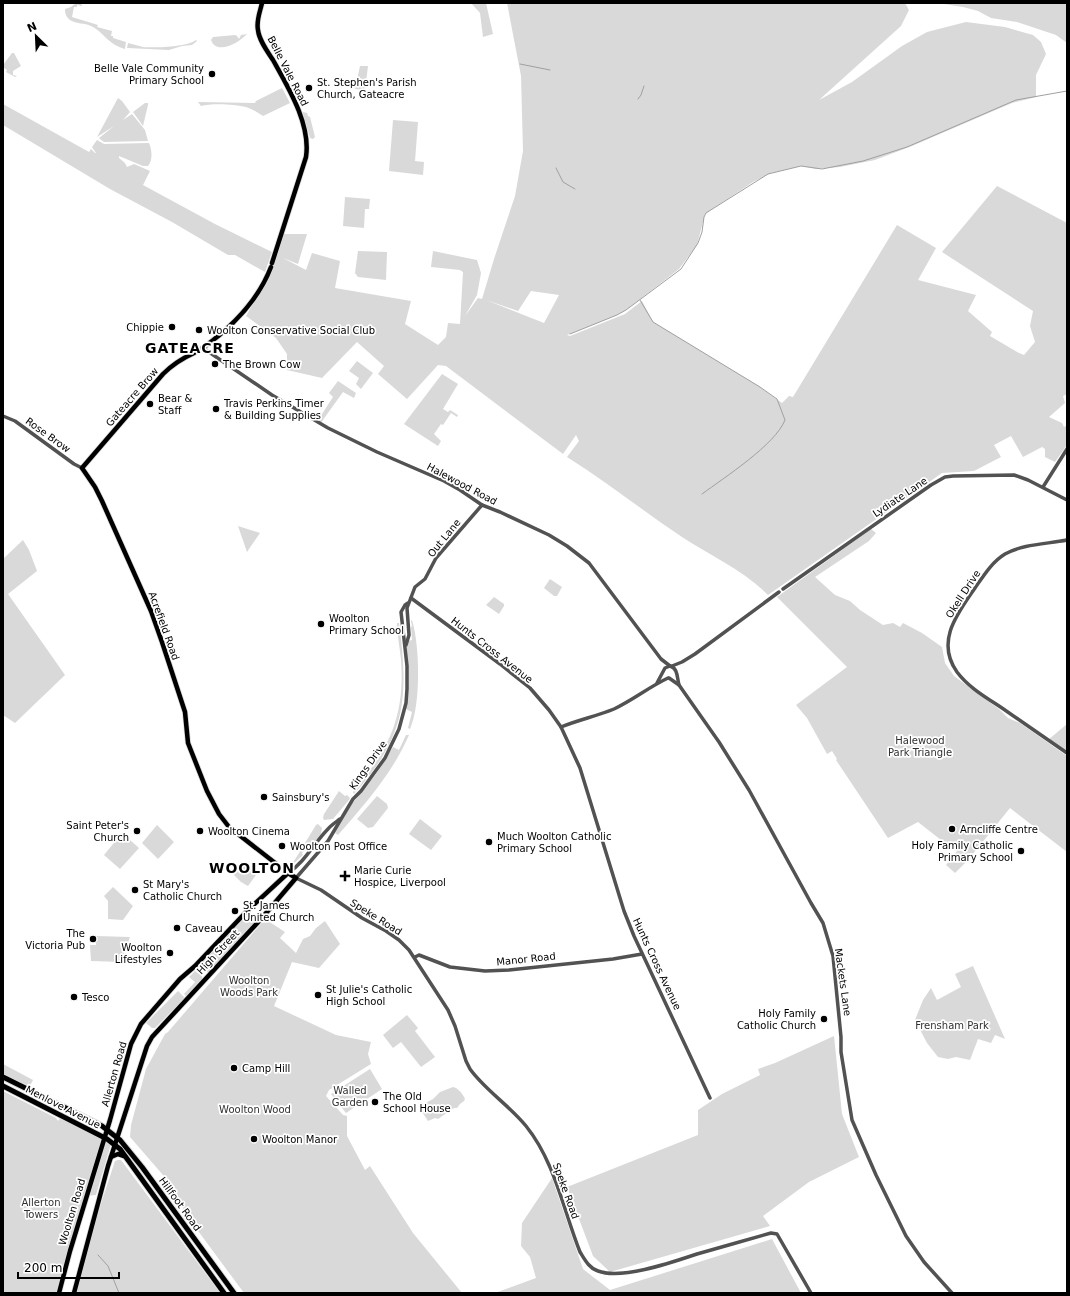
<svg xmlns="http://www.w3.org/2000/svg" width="1070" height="1296" font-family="'DejaVu Sans',sans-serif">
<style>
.green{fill:#d9d9d9;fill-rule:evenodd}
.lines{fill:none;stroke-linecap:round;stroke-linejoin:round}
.stream{stroke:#a0a0a0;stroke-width:1}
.major-casing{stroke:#dbdbdb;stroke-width:6}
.highway-casing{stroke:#dbdbdb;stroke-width:7}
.minor{stroke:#525252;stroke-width:3.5}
.major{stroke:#000;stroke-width:4.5}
.highway{stroke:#000;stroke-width:5}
.poi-dot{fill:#000;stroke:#fff;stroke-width:1.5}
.labels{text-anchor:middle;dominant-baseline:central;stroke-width:3.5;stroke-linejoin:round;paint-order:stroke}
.poi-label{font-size:10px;fill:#000;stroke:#fff;text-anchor:start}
.street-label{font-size:10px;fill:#000;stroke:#fff}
.park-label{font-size:10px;fill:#303030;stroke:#fff}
.district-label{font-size:14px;font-weight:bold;letter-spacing:1px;fill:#000;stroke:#fff}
</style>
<rect width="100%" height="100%" fill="#fff"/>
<!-- green -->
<g class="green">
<path d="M76 3H81L82 6 77 5V7H74L72 17 98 25 97 27 112 31 111 36H113V38L126 42 125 49C107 44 105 33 91 26 85 23 76 24 70 20 66 17 65 13 65 9L71 7Z"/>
<polygon points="471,3 486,3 493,34 483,37 480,13"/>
<path d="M507 3H905L909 10 901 26 819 100 852 82 902 46 927 32 966 22 1005 27 1033 35 1041 42 1046 54 1036 75V97L1012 103 912 146 875 160 840 167 816 169 801 166 771 173 753 182 705 214 697 245 679 269 626 310 617 315 567 335 570 336 625 314 642 301 653 322 760 387 782 403 789 396 793 397 897 225 936 248 918 280 976 295 968 311 992 332 990 336 1019 353 1024 355 1035 342 1030 326 1033 311 942 252 997 186 1067 223V370L1066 371 1067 394 1063 396 1065 403 1049 417 1062 423 1064 427 1067 425V445L1055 462 1045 457V449L1042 447 1023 457 1011 436 994 445 1001 457 974 471 942 473 768 595C745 571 709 555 682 537 643 511 607 482 567 457L579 441 576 435 563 454 446 366 438 365 407 399 378 374 384 366 357 342 322 378 287 370V354L276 338 246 316 264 284 282 234H307L298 264 283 258 306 270 312 253 340 261 335 288 411 301 405 324 438 345 446 337 448 323 460 324 463 272 460 270 431 267 433 251 477 260 481 273 477 295 465 316 478 298 482 299 494 259 515 196 523 151 521 76ZM531 291 559 295 544 323 486 300 518 311Z"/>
<polygon points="944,3 1067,3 1067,43 1056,35 1017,22 991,18 978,11 963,7 944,4"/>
<path d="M247 34C240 42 217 56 211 40L213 37 235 35 237 36 239 39 241 35Z"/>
<path d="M196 40 197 41 192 45 182 46 169 50 127 48 128 43C133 44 138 46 143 47 155 48 187 47 196 40Z"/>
<polygon points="12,53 14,53 21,66 13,71 13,75 17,76 15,77 6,72 7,70 3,67 3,65"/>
<polygon points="360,66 368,66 365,90 355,89"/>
<path d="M282 88 290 103 263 116C257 112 252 109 246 107 235 104 211 103 201 106L198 102 255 103 256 101Z"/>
<polygon points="118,98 122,101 130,112 123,120 132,114 145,130 148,141 104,142 100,139 99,138 114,126 97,137"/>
<polygon points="145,103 148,103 148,105 143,126 133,112"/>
<path d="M3 104 89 152 91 149 95 153H96L92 147 97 140 104 144 149 143C152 150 153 160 148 166H143L119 156V158L125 163 127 167 134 164 150 171 143 185 215 224 272 252 265 272 235 255H228L172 222 110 189 3 125Z"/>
<polygon points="302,110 303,112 307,113 308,116 310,117 315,137 313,139 310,138"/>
<polygon points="393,120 418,122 415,161 424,162 423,175 389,171"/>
<polygon points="345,197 370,199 369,209 365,209 364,228 343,226"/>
<polygon points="358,251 387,252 386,280 358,277 355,273"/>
<polygon points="357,361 373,373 361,389 356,384 359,378 349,371"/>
<polygon points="442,374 458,384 443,409 448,412 450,410 458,415 457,417 451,413 443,425 441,424 434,434 441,441 438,446 404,424"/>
<polygon points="338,381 356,393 354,398 343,392 320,424 315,421 322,414 333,397 329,393"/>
<polygon points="238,526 260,533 247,552"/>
<polygon points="871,529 876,533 869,541 815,577 835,595 850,601 860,610 883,625 893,623 900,627 903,623 922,633 942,647 945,663 954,676 999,709 1008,718 1020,723 1067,756 1067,852 1010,808 968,860 955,873 946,865 957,851 955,851 918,822 888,838 836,760 837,759 832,751 827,754 807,718 796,705 847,667 777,597"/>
<polygon points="23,540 29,550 37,571 8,594 65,675 15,723 3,715 3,559"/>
<polygon points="550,579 562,587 557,596 554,596 544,588"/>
<polygon points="494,597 504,604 504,606 499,614 486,605"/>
<path d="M412 620C420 646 421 705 410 729L408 728 412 712 406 709 407 646 408 641 412 640 411 627 412 626 411 621Z"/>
<path d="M397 623H399C409 698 406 736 354 794L353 792C389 749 405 717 401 660 400 648 397 635 397 623Z"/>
<polygon points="1067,724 1067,752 1048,740"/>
<path d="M406 735H409C392 774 365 804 338 835L335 833 352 804 376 774 393 747 399 750Z"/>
<polygon points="339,791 345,796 347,795 350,798 349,800 333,819 324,820 323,818 324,814"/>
<polygon points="377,796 387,804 388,808 373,827 368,828 357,819"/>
<polygon points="420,819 442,836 431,850 409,834"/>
<polygon points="318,824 322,828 321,834 306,851 305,850 302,853 303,855 291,866 316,825"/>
<polygon points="157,825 174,842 158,859 142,843"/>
<polygon points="122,833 139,848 120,869 104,855"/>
<polygon points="243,865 256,875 248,886 241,882 234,875"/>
<polygon points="113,887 133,906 123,920 108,919 108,901 104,896"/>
<polygon points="249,912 258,919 209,972 206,972 200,968 201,964"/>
<polygon points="265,919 285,932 280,938 296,953 303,939 310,936 316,928 325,921 340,944 319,968 292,962 274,1006 336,1035 371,1042 368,1054 371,1064 329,1090 326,1096 343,1115 347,1116 347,1136 365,1170 370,1166 413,1233 462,1293 244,1293 190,1220 163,1175 130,1137 131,1125 146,1069 165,1034 168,1032"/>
<polygon points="96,936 130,937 121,962 91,961 90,945 96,945"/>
<polygon points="973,966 1005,1039 995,1035 991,1043 978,1039 970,1060 956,1057 948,1059 938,1057 927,1043 915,1020 923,1000 931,988 937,1000 961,987 955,974"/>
<polygon points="195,971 202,976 202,980 187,997 184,994 195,982 189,977"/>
<polygon points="178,991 185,998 155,1028 152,1028 146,1023"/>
<polygon points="407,1015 418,1028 415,1031 435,1057 421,1067 401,1042 393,1048 383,1035"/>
<polygon points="834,1036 842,1114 859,1157 809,1182 763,1216 770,1226 610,1272 593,1256 567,1187 698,1135 698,1110 722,1094 760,1075 758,1069 775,1063"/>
<polygon points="3,1064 33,1080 29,1088 3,1074"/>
<polygon points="370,1069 382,1089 346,1113 331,1094"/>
<path d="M453 1087C458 1088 463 1094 465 1099L464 1101 460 1104 457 1108H454L438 1119 435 1118 428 1121 419 1107 420 1106 433 1099 440 1092Z"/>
<polygon points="3,1091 56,1118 58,1121 60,1118 76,1125 111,1144 96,1195 85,1196 60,1293 3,1293"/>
<polygon points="118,1160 121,1160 220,1293 75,1293 93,1228 115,1161"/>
<polygon points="552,1178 583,1269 610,1290 772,1239 801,1293 495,1293 536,1278 530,1257 521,1246 522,1223"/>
</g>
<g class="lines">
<!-- stream -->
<g class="stream">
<polyline points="520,64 550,70"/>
<polyline points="638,99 641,95 644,86"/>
<polyline points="556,168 563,182 575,189"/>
<path d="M640 300 653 322 760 387 777 399 785 420C775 445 725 477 702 494"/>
<polyline points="570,334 617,315 626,310 681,269 698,243 702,232 704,217 706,213 768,174 801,166 822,169 863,161 907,147 1016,100 1067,91"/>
<polyline points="98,1255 108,1266 119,1293"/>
</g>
<!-- major casing -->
<g class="major-casing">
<g id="major">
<path d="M262 3C260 12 256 21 258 30 259 40 267 51 273 60 288 87 311 124 306 157L272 263"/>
<polyline points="111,1157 118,1154 124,1156"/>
<polyline points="59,1293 70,1251 110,1120 131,1044 141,1024 180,979 195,966 248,910 288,873"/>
<path d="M74 1293 108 1166 147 1046 152 1037 261 919 296 878 288 873 229 827 219 814 207 791 188 743 185 712 162 642 151 611 102 501 95 487 82 468 163 374C172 365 183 358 194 353 197 351 201 349 204 347 233 326 258 301 271 267"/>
</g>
</g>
<!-- highway casing -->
<g class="highway-casing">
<g id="highway">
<polyline points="3,1077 102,1126 120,1140 142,1167 234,1293"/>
<polyline points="3,1086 107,1139 120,1149 224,1293"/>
</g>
</g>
<!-- minor -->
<g class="minor">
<polyline points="203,348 272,395 328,428 377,452 444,481 460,490 482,505 500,512 549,535 567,546 589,563 661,659 670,666"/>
<polyline points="3,416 15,421 74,464 82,468"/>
<polyline points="1043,487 1067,449"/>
<path d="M1067 540C1047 544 1023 544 1005 554 992 562 984 575 975 588 958 613 935 641 957 672 969 688 987 698 1002 708 1024 723 1045 738 1067 753"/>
<polyline points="783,589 931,485 945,477 953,476 1014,475 1028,480 1067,500"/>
<polyline points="411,598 500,664 530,688 549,710 561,727 580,768 624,911 634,936 710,1098"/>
<path d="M408 603 405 605 401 612 407 666V689L406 703 399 729 385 758 361 791 353 799 328 841 296 878 321 890 362 918 386 931 399 940 409 950 448 1010 455 1026 466 1061 470 1069C485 1090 509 1105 526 1126 555 1162 563 1209 580 1252 585 1260 589 1268 598 1271 622 1280 673 1262 697 1254 722 1247 746 1240 771 1233L777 1234 811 1293"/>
<polyline points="406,645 409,635 407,608 415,587 425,579 436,558 482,505"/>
<polyline points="672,666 682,662 695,654 779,592"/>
<polyline points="669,678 679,685 719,742 749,790 811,903 823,923 833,956 841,1037 841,1052 852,1120 876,1175 906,1236 924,1262 952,1293"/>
<path d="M657 683 665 668 670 666C678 668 677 678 679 685"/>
<path d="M561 727C578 720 597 716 614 709 633 700 649 687 668 678"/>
<path d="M288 873C305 862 314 843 328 829 331 825 336 822 340 819"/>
<polyline points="415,957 419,955 450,967 485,971 509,970 613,959 642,954"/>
</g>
<!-- major -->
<use href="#major" class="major"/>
<!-- highway -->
<use href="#highway" class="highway"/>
</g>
<!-- markers -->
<g class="poi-dot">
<circle cx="212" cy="74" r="4"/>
<circle cx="309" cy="88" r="4"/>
<circle cx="172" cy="327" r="4"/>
<circle cx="199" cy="330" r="4"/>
<circle cx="215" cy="364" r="4"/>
<circle cx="150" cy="404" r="4"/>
<circle cx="216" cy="409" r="4"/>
<circle cx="321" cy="624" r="4"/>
<circle cx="264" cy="797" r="4"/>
<circle cx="952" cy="829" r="4"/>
<circle cx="137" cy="831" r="4"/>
<circle cx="200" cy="831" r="4"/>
<circle cx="489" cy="842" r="4"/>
<circle cx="282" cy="846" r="4"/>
<circle cx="1021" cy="851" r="4"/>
<path d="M343 870h4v4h4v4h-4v4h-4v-4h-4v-4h4z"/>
<circle cx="135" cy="890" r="4"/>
<circle cx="235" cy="911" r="4"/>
<circle cx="177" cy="928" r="4"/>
<circle cx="93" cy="939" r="4"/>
<circle cx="170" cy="953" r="4"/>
<circle cx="318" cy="995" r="4"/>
<circle cx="74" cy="997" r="4"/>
<circle cx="824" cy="1019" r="4"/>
<circle cx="234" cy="1068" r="4"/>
<circle cx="375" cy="1102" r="4"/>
<circle cx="254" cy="1139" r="4"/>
</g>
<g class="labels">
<!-- poi labels -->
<g class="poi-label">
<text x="204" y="68" text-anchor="end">Belle Vale Community<tspan x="204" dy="12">Primary School</tspan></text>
<text x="317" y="82">St. Stephen's Parish<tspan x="317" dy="12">Church, Gateacre</tspan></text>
<text x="164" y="327" text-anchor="end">Chippie</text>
<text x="207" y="330">Woolton Conservative Social Club</text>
<text x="223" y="364">The Brown Cow</text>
<text x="158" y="398">Bear &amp;<tspan x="158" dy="12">Staff</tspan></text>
<text x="224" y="403">Travis Perkins Timer<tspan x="224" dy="12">&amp; Building Supplies</tspan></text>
<text x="329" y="618">Woolton<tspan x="329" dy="12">Primary School</tspan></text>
<text x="272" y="797">Sainsbury's</text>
<text x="129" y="825" text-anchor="end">Saint Peter's<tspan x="129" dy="12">Church</tspan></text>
<text x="960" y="829">Arncliffe Centre</text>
<text x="208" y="831">Woolton Cinema</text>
<text x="497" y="836">Much Woolton Catholic<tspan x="497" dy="12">Primary School</tspan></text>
<text x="1013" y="845" text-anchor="end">Holy Family Catholic<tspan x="1013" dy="12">Primary School</tspan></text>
<text x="290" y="846">Woolton Post Office</text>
<text x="354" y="870">Marie Curie<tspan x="354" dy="12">Hospice, Liverpool</tspan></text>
<text x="143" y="884">St Mary's<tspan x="143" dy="12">Catholic Church</tspan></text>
<text x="243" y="905">St. James<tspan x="243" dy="12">United Church</tspan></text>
<text x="185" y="928">Caveau</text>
<text x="85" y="933" text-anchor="end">The<tspan x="85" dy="12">Victoria Pub</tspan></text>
<text x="162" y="947" text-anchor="end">Woolton<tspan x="162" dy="12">Lifestyles</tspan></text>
<text x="326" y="989">St Julie's Catholic<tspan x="326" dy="12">High School</tspan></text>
<text x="82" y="997">Tesco</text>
<text x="816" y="1013" text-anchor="end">Holy Family<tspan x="816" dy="12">Catholic Church</tspan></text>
<text x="242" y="1068">Camp Hill</text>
<text x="383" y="1096">The Old<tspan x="383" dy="12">School House</tspan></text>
<text x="262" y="1139">Woolton Manor</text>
</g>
<!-- street labels -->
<g class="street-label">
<text transform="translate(288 71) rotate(63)">Belle Vale Road</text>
<text transform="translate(132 397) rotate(-49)">Gateacre Brow</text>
<text transform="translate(48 435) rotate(36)">Rose Brow</text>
<text transform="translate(462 484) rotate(28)">Halewood Road</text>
<text transform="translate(900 497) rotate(-34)">Lydiate Lane</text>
<text transform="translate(444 538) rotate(-51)">Out Lane</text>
<text transform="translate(963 594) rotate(-57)">Okell Drive</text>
<text transform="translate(164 626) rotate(70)">Acrefield Road</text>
<text transform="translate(492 650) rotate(38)">Hunts Cross Avenue</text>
<text transform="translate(368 765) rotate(-55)">Kings Drive</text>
<text transform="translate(376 917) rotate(32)">Speke Road</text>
<text transform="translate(218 952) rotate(-47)">High Street</text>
<text transform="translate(526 959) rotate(-6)">Manor Road</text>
<text transform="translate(657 964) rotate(65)">Hunts Cross Avenue</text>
<text transform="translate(843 982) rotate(82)">Mackets Lane</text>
<text transform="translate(114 1074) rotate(-74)">Allerton Road</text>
<text transform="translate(63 1107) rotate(27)">Menlove Avenue</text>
<text transform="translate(566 1191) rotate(70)">Speke Road</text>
<text transform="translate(180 1204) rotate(54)">Hillfoot Road</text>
<text transform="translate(72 1212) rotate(-73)">Woolton Road</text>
</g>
<!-- park labels -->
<g class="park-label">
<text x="920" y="740">Halewood<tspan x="920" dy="12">Park Triangle</tspan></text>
<text x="249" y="980">Woolton<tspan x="249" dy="12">Woods Park</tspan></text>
<text x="952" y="1025">Frensham Park</text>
<text x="350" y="1090">Walled<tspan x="350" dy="12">Garden</tspan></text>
<text x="255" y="1109">Woolton Wood</text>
<text x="41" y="1202">Allerton<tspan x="41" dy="12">Towers</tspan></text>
</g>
<!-- district labels -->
<g class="district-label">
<text x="190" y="348">GATEACRE</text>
<text x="252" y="868">WOOLTON</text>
</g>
</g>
<!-- border -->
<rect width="1070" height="1296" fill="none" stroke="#000000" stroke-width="8"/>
<!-- north arrow -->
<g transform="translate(36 36) rotate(336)" stroke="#ffffff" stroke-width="3" paint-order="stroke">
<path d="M0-3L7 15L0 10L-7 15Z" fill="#000000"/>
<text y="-6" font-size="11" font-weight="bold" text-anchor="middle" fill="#000000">N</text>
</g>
<!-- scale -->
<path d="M18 1272v6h101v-6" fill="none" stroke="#000000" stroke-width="2"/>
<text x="24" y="1272" font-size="12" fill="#000000" stroke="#ffffff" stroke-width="3" paint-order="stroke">200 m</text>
</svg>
